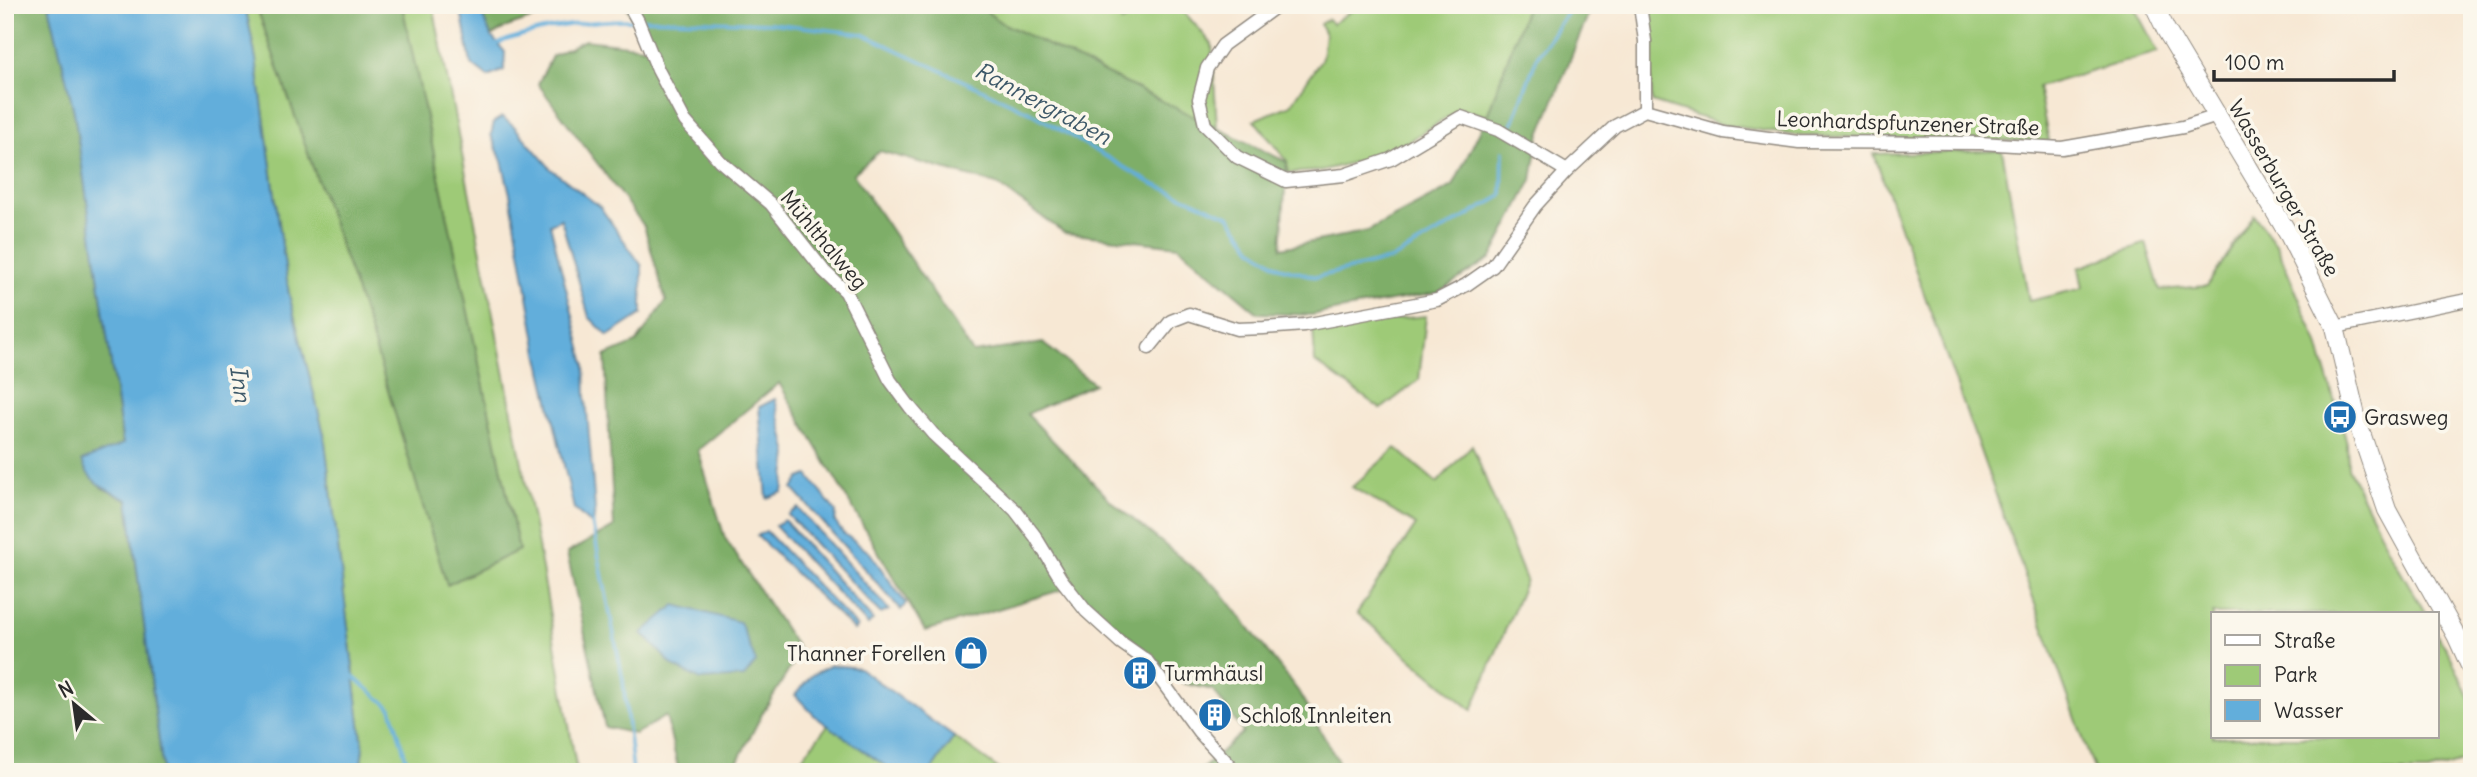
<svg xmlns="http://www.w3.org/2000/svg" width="2477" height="777" font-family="Delius,sans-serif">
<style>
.green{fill:#9eca77;stroke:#647a51;stroke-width:2}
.forest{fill:#7eae68;stroke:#546c4a;stroke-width:2}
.water{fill:#62aedb;stroke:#466c83;stroke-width:2}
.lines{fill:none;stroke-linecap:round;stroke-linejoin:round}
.stream{stroke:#62aedb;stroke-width:3.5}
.minor-casing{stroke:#918a80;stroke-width:15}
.secondary-casing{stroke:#918a80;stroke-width:20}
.minor{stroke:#fff;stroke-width:12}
.secondary{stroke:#fff;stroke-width:18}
.labels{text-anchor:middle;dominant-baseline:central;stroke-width:7;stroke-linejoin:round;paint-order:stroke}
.street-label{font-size:21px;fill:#2b2b2b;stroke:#fbf7ec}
.poi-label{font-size:21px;fill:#2b2b2b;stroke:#fbf7ec;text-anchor:start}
.water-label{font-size:23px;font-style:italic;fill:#3e5969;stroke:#fbf7ec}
</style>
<rect width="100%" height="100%" fill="#fbf7ec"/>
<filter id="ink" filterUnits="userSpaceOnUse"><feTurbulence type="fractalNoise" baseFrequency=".0143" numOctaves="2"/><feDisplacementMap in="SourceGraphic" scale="14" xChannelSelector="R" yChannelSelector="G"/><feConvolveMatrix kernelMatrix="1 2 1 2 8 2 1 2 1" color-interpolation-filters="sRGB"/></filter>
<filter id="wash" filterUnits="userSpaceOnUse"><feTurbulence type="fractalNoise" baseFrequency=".00686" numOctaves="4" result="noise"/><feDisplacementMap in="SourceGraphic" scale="28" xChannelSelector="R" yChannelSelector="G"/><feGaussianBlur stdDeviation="1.57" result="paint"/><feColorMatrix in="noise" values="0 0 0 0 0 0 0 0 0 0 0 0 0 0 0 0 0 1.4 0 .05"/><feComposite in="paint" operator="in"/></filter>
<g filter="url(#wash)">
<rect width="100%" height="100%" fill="#f7e8d4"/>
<!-- green -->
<g class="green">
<polygon points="245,5 256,5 367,321 447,585 519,550 402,5 433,5 538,546 577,772 360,772 363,747 324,434 289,295 256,59"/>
<polygon points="978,5 1109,5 1122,22 1152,5 1178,5 1212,44 1217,128 1000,22"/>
<polygon points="1360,5 1527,5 1487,116 1461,109 1387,154 1319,171 1288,173 1287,161 1254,120 1291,105 1322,58 1325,34 1320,24 1328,19 1332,24"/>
<polygon points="1647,5 2133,5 2158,52 2038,87 2049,142 1801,136 1724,125 1652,102"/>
<polygon points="2002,150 2029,301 2083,288 2079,268 2146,243 2160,290 2207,286 2254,215 2277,246 2317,341 2347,443 2348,468 2388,549 2426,614 2213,614 2213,737 2437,737 2437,633 2451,657 2472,705 2472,759 2428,772 2095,772 1874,154"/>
<polygon points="1426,316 1419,380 1381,409 1315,362 1313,327"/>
<polygon points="1472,445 1526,580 1472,710 1357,613 1416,525 1352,487 1396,448 1437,483"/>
<polygon points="828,725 894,772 791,772"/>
<polygon points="954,737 1003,772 930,772"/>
</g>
<!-- forest -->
<g class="forest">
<polygon points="5,5 49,5 74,111 123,445 82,461 102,488 128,500 163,772 5,772"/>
<polygon points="256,5 402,5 519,550 447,585 367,321"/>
<polygon points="478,5 557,5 558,10 507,27 491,36"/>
<polygon points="625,5 978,5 1000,22 1287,162 1281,248 1368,231 1453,186 1487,116 1527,5 1592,5 1539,137 1532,180 1491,258 1437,293 1311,315 1258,313 1178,246 1065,233 996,184 880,151 853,174 973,353 1043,343 1094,384 1027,414 1112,502 1219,589 1298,691 1344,772 1199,772 1243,732 1213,690 1183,683 1071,587 925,631 779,383 698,450 725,538 800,652 762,714 732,772 679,772 666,716 635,734 605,727 567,553 614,527 605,356 636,343 666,301 644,226 538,84 552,56 585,40 653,48"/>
</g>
<!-- water -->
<g class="water">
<path d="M49 5H245L256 59 289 295 324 434 363 747 360 772H163L128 500C108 490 89 484 82 461L123 444 74 112Z"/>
<polygon points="460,5 478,5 491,36 505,52 504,70 488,77 471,64"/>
<polygon points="502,117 513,125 551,169 600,207 642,266 642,314 608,336 589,317 561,219 550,224 585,364 586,399 595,509 593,525 574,509 538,353 510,194 502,161 491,135 494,122"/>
<polygon points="775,399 788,454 783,492 767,498 759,407"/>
<polygon points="808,475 836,512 835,522 843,533 870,553 906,604 901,610 793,489 800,478"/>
<polygon points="798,508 889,610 881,614 788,515"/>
<polygon points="784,520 873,620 868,625 775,526"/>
<polygon points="766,531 857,627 854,630 757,536"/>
<polygon points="675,605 740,622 756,662 744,677 701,680 673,666 642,633"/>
<polygon points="831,665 859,668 954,737 930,772 894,772 816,717 795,695 812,675"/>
</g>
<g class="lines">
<!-- stream -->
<g class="stream">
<polyline points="642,19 771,23 863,34 1030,112 1151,183 1229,216 1252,248 1279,267 1316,277 1392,259 1502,196 1503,151"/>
<path d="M495 45C500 44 504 40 510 39 550 26 592 20 634 20"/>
<polyline points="1512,125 1537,57 1572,5"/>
<polyline points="592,522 623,680 633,772"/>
<polyline points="350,674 391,708 410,772"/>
</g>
</g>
</g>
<g filter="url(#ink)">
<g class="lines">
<!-- minor casing -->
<g class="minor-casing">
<g id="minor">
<polyline points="629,5 638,21 658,70 685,121 720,161 771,204 824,271 846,292 890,380 910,407 933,434 1015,510 1035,536 1061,579 1086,611 1120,642 1147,661 1199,732 1236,772"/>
<polyline points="1278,5 1223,45 1207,68 1199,99 1205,125 1237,157 1286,181 1344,175 1391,159 1461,117 1498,130 1567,171"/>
<polyline points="1640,5 1645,41 1645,110"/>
<polyline points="2335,327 2472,299"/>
<polyline points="1149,348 1171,321 1189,314 1237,329 1264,328 1304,325 1437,300 1466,285 1493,266 1535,206 1567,171 1615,126 1645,110 1723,132 1799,142 1980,143 2062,148 2183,127 2217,116"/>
</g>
</g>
<!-- secondary casing -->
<g class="secondary-casing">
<polyline id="secondary" points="2154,5 2166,30 2289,235 2335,327 2358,424 2387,510 2457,637 2472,670"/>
</g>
<!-- minor -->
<use href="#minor" class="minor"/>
<!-- secondary -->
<use href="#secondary" class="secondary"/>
</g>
</g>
<!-- icons -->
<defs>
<g id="bus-disc" transform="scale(1.75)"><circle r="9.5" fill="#1f6fb2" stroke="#fbf7ec"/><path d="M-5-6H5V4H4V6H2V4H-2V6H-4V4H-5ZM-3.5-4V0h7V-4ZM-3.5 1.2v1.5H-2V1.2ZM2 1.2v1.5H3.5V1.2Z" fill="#fff"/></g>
<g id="shop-disc" transform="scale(1.75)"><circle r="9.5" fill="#1f6fb2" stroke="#fbf7ec"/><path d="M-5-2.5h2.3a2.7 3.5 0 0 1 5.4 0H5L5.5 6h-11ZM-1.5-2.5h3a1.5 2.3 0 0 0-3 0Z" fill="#fff"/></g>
<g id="building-disc" transform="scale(1.75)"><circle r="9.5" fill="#1f6fb2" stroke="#fbf7ec"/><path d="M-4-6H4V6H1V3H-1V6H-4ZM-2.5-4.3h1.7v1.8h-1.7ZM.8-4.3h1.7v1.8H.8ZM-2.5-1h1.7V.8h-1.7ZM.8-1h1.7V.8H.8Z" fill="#fff"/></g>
</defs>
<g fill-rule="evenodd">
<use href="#bus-disc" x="2340" y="417"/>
<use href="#shop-disc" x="971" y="653"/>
<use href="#building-disc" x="1140" y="673"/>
<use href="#building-disc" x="1215" y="715"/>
</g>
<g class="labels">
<!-- street labels -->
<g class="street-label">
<text transform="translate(1908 123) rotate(2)">Leonhardspfunzener Straße</text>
<text transform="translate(2284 188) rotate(60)">Wasserburger Straße</text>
<text transform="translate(824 240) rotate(50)">Mühlthalweg</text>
</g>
<!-- poi labels -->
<g class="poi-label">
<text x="2364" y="417">Grasweg</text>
<text x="946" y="653" text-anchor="end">Thanner Forellen</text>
<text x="1164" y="673">Turmhäusl</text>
<text x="1240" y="715">Schloß Innleiten</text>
</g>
<!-- water labels -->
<g class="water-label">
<text transform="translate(1043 103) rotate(28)">Rannergraben</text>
<text transform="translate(241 384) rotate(82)">Inn</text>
</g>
</g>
<!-- margin -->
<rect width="2477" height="777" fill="none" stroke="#fbf7ec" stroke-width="28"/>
<!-- legend -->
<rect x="2211" y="612" width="228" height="126" fill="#fbf7ec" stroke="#a8a59f" stroke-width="2"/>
<rect x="2225" y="635" width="35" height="10" fill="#ffffff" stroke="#a8a59f" stroke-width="2"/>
<text x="2274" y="648" font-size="21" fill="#2b2b2b">Straße</text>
<rect x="2225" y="665" width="35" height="21" fill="#9eca77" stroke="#a8a59f" stroke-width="2"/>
<text x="2274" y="682" font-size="21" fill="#2b2b2b">Park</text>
<rect x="2225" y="700" width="35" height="21" fill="#62aedb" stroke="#a8a59f" stroke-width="2"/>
<text x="2274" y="718" font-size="21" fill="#2b2b2b">Wasser</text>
<!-- north arrow -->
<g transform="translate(74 704) rotate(331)" stroke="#fbf7ec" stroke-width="5" paint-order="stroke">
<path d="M0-5L12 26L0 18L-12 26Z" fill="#2b2b2b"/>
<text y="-10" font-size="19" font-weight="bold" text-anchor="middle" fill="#2b2b2b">N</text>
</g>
<!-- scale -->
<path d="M2214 70v10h180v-10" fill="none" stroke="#2b2b2b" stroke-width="3.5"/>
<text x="2225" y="70" font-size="21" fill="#2b2b2b" stroke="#fbf7ec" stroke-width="5" paint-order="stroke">100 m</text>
</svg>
